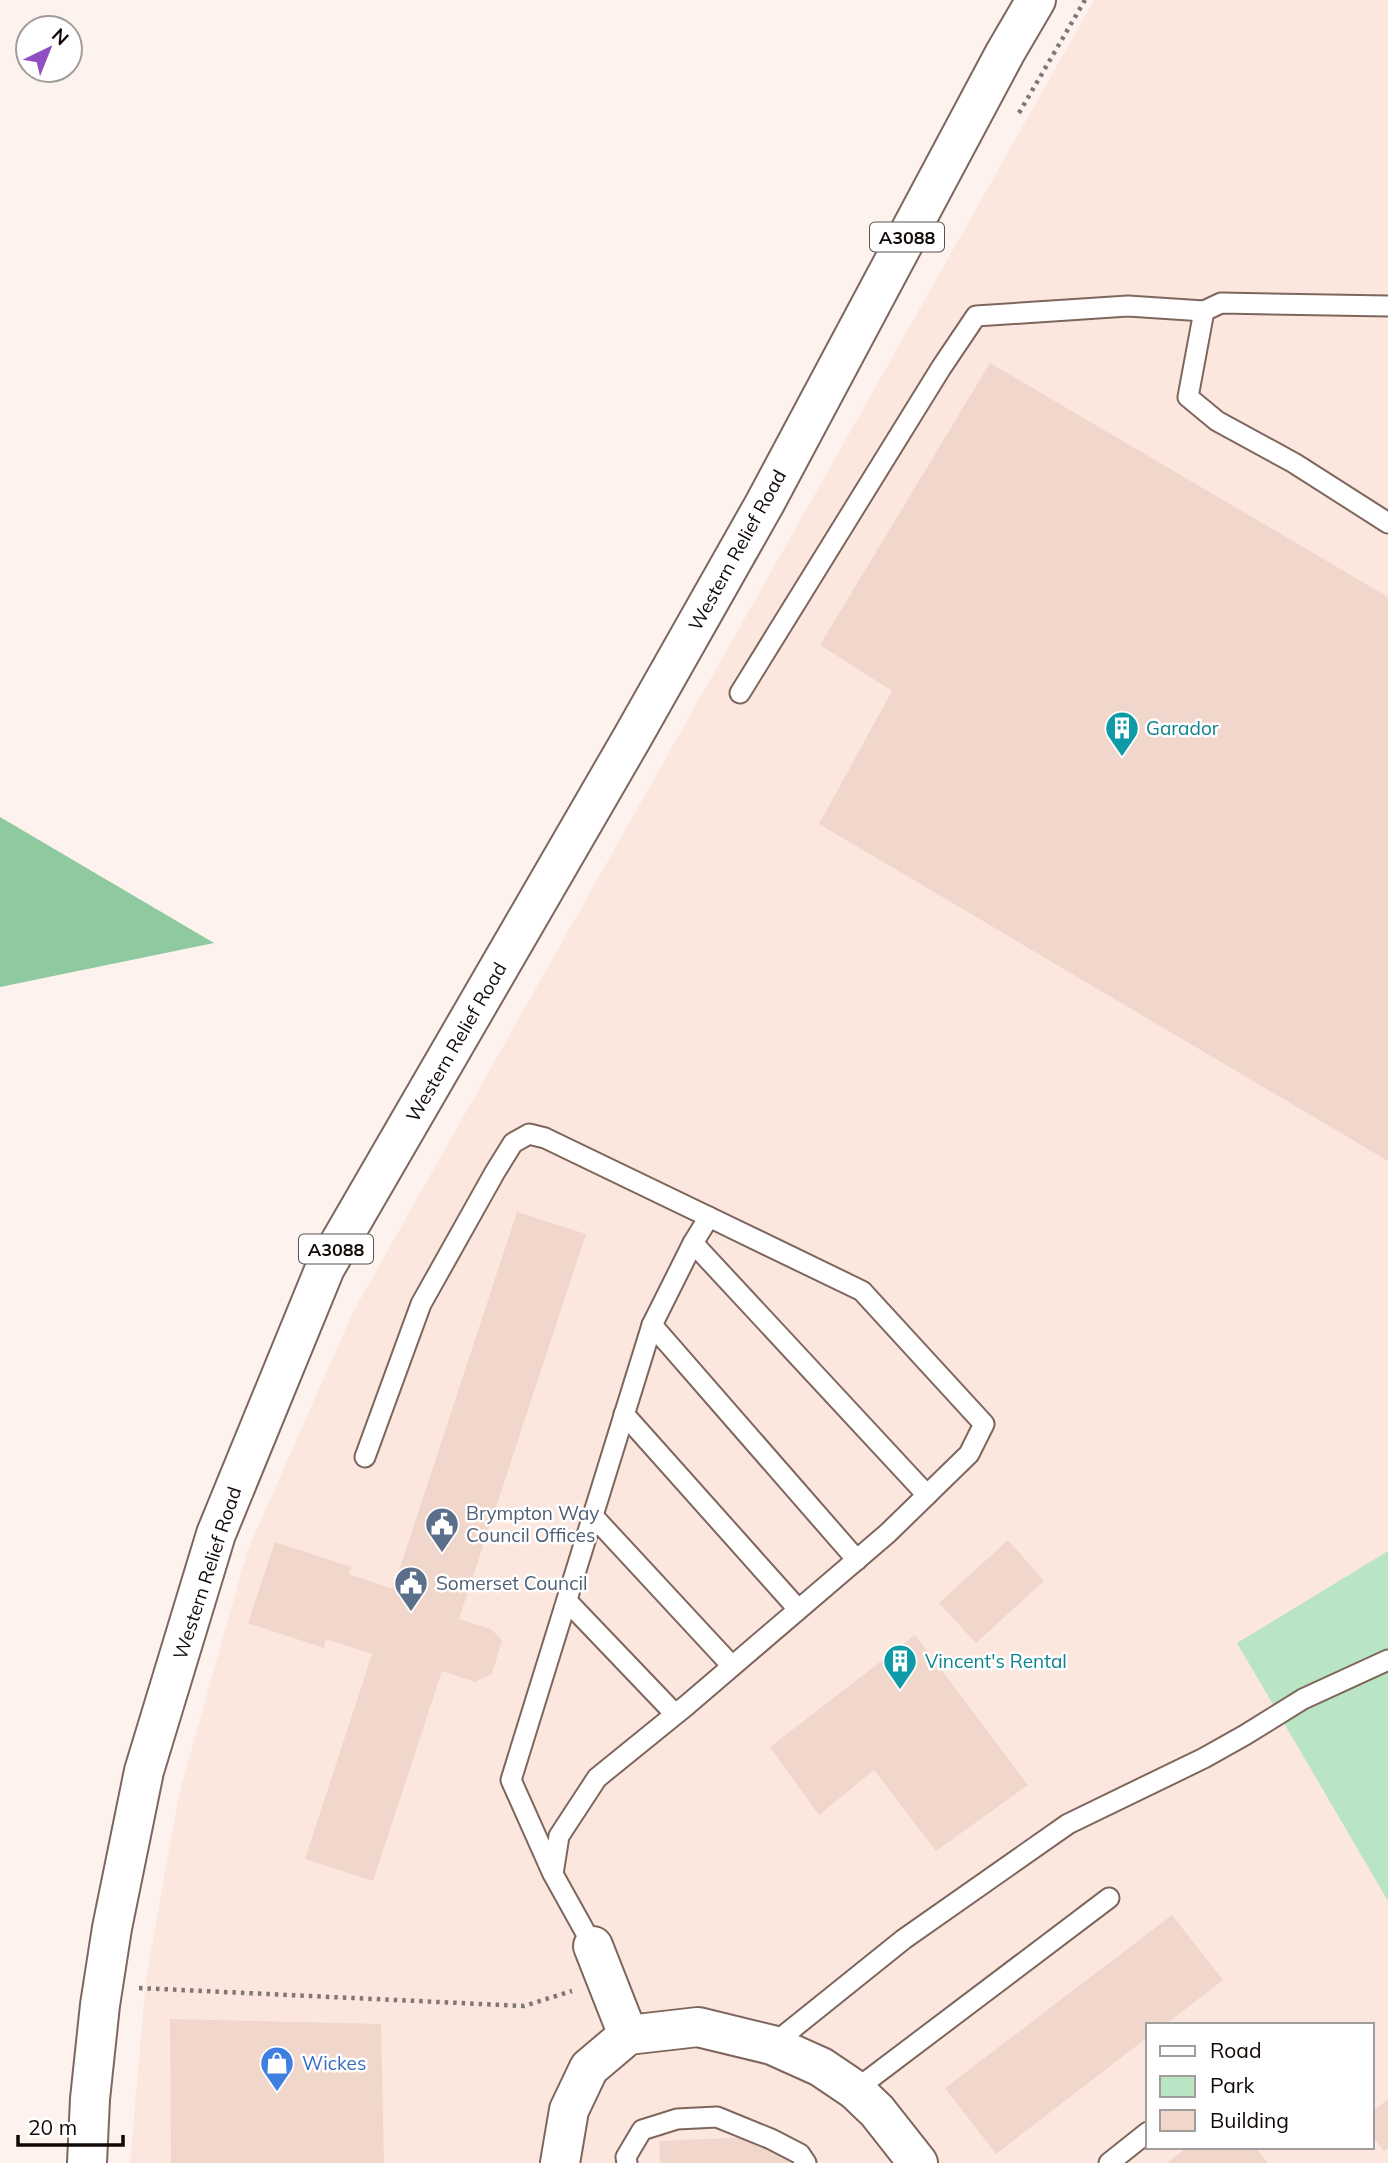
<svg xmlns="http://www.w3.org/2000/svg" width="1388" height="2163" font-family="Mulish,sans-serif">
<style>
.built{fill:#fce7df;fill-rule:evenodd}
.green{fill:#b9e5c5}
.forest{fill:#8fc99f}
.building{fill:#f1d6cc}
.lines{fill:none;stroke-linecap:round;stroke-linejoin:round}
.service-casing{stroke:#7e665d;stroke-width:23}
.minor-casing{stroke:#7e665d;stroke-width:42}
.trunk-casing{stroke:#7e665d;stroke-width:42}
.path{stroke:#807673;stroke-width:4.5;stroke-dasharray:3.5 5;stroke-linecap:butt}
.service{stroke:#fff;stroke-width:19}
.minor{stroke:#fff;stroke-width:38}
.trunk{stroke:#fff;stroke-width:38}
.labels{text-anchor:middle;dominant-baseline:central;stroke-width:5;stroke-linejoin:round;paint-order:stroke}
.shield{fill:#fff;stroke:#585351;stroke-width:2}
.shield-label{font-size:18px;font-weight:bold;fill:#110906}
.street-label{font-size:19px;fill:#110906;stroke:#fff}
.culture-label{font-size:19px;fill:#0d838f;stroke:#fff;text-anchor:start}
.service-label{font-size:19px;fill:#4e5e75;stroke:#fff;text-anchor:start}
.shop-label{font-size:19px;fill:#366cbe;stroke:#fff;text-anchor:start}
</style>
<rect width="100%" height="100%" fill="#fef2ee"/>
<!-- built -->
<path class="built" d="M1094 0H1388V2163H130L146 1979 179 1794 247 1552 353 1312ZM1148 2025H1372V2147H1148Z"/>
<!-- green -->
<polygon class="green" points="1388,1551 1388,1901 1237,1643"/>
<!-- forest -->
<polygon class="forest" points="0,817 214,943 0,987"/>
<!-- building -->
<g class="building">
<polygon points="990,363 1388,597 1388,1161 819,824 892,691 820,645"/>
<polygon points="517,1212 586,1234 459,1619 491,1629 502,1640 492,1674 475,1682 442,1671 373,1881 305,1859 372,1654 326,1639 324,1648 248,1623 275,1542 351,1567 349,1574 393,1589"/>
<polygon points="1008,1540 1044,1581 976,1643 939,1603"/>
<polygon points="915,1635 1028,1785 936,1851 874,1770 819,1815 770,1747"/>
<polygon points="1172,1915 1223,1980 1165,2025 1148,2025 1148,2037 996,2154 945,2088"/>
<polygon points="170,2019 381,2024 384,2163 171,2163"/>
<polygon points="1388,2099 1388,2148 1384,2151 1372,2136 1372,2112"/>
<polygon points="755,2137 755,2141 794,2163 660,2163 659,2141"/>
<polygon points="1187,2147 1255,2147 1268,2163 1167,2163"/>
</g>
<g class="lines">
<!-- service casing -->
<g class="service-casing">
<g id="service">
<polyline points="1388,306 1221,303 1204,311 1188,397 1217,421 1294,463 1388,523"/>
<polyline points="740,693 941,368 976,316 1128,306 1204,311"/>
<polyline points="693,1243 927,1495"/>
<polyline points="652,1325 857,1560"/>
<polyline points="624,1414 798,1609"/>
<polyline points="365,1457 421,1304 495,1172 513,1143 529,1134 545,1138 709,1217"/>
<polyline points="593,1516 732,1666"/>
<polyline points="567,1601 675,1714"/>
<polyline points="553,1874 511,1780 652,1325 693,1243 709,1217 862,1291 984,1424 969,1454 888,1533 687,1705 597,1778 559,1836 553,1874 593,1946"/>
<polyline points="772,2045 904,1939 1068,1824 1204,1758 1245,1735 1303,1699 1388,1660"/>
<polyline points="855,2090 1109,1898"/>
<polyline points="627,2163 626,2157 642,2130 677,2119 717,2117 771,2139 800,2154 806,2163"/>
<polyline points="1109,2163 1148,2132"/>
</g>
</g>
<!-- minor casing -->
<g class="minor-casing">
<g id="minor">
<polyline points="593,1946 628,2035"/>
<polyline points="560,2163 569,2110 589,2068 628,2035 698,2027 772,2045 821,2067 855,2090 877,2111 918,2163"/>
</g>
</g>
<!-- trunk casing -->
<g class="trunk-casing">
<polyline id="trunk" points="87,2163 90,2099 100,2005 112,1928 144,1771 216,1534 325,1268 632,738 765,503 1005,53 1036,0"/>
</g>
<!-- path -->
<g class="path">
<polyline points="1019,113 1085,0"/>
<polyline points="139,1988 524,2006 572,1991"/>
</g>
<!-- service -->
<use href="#service" class="service"/>
<!-- minor -->
<use href="#minor" class="minor"/>
<!-- trunk -->
<use href="#trunk" class="trunk"/>
</g>
<!-- icons -->
<defs>
<g id="building-pin" transform="scale(1.75)"><path d="M0 17L-7.5 6A9.5 9.5 0 1 1 7.5 6Z" fill="#0f9aa8" stroke="#fff"/><path d="M-4-6H4V6H1V3H-1V6H-4ZM-2.5-4.3h1.7v1.8h-1.7ZM.8-4.3h1.7v1.8H.8ZM-2.5-1h1.7V.8h-1.7ZM.8-1h1.7V.8H.8Z" fill="#fff"/></g>
<g id="civic-pin" transform="scale(1.75)"><path d="M0 17L-7.5 6A9.5 9.5 0 1 1 7.5 6Z" fill="#5c6f8a" stroke="#fff"/><path d="M-.6-6.5H3V-4.5H.6V-3L4-1V1h2V6H-6V1h2V-1L-.6-3ZM-1.2 2.5V6h2.4V2.5Z" fill="#fff"/></g>
<g id="shop-pin" transform="scale(1.75)"><path d="M0 17L-7.5 6A9.5 9.5 0 1 1 7.5 6Z" fill="#3f7fe0" stroke="#fff"/><path d="M-5-2.5h2.3a2.7 3.5 0 0 1 5.4 0H5L5.5 6h-11ZM-1.5-2.5h3a1.5 2.3 0 0 0-3 0Z" fill="#fff"/></g>
</defs>
<g fill-rule="evenodd">
<use href="#building-pin" x="1122" y="728"/>
<use href="#civic-pin" x="442" y="1524"/>
<use href="#civic-pin" x="411" y="1583"/>
<use href="#building-pin" x="900" y="1661"/>
<use href="#shop-pin" x="277" y="2063"/>
</g>
<g class="labels">
<!-- shield labels -->
<g class="shield">
<rect x="870" y="222.5" width="74" height="29" rx="5"/>
<rect x="299" y="1234.5" width="74" height="29" rx="5"/>
</g>
<g class="shield-label">
<text x="907" y="237">A3088</text>
<text x="336" y="1249">A3088</text>
</g>
<!-- street labels -->
<g class="street-label">
<text transform="translate(737 550) rotate(-61)">Western Relief Road</text>
<text transform="translate(456 1042) rotate(-60)">Western Relief Road</text>
<text transform="translate(207 1573) rotate(-72)">Western Relief Road</text>
</g>
<!-- culture labels -->
<g class="culture-label">
<text x="1146" y="728">Garador</text>
<text x="925" y="1661">Vincent's Rental</text>
</g>
<!-- service labels -->
<g class="service-label">
<text x="466" y="1513">Brympton Way<tspan x="466" dy="22">Council Offices</tspan></text>
<text x="436" y="1583">Somerset Council</text>
</g>
<!-- shop labels -->
<g class="shop-label">
<text x="302" y="2063">Wickes</text>
</g>
</g>
<!-- legend -->
<rect x="1146" y="2023" width="228" height="126" fill="#ffffff" stroke="#a09d9b" stroke-width="2"/>
<rect x="1160" y="2046" width="35" height="10" fill="#ffffff" stroke="#a09d9b" stroke-width="2"/>
<text x="1210" y="2058" font-size="21" fill="#110906">Road</text>
<rect x="1160" y="2076" width="35" height="21" fill="#b9e5c5" stroke="#a09d9b" stroke-width="2"/>
<text x="1210" y="2093" font-size="21" fill="#110906">Park</text>
<rect x="1160" y="2110" width="35" height="21" fill="#f1d6cc" stroke="#a09d9b" stroke-width="2"/>
<text x="1210" y="2128" font-size="21" fill="#110906">Building</text>
<!-- north arrow -->
<g transform="translate(49 49) rotate(43)"><circle r="33" fill="#ffffff" stroke="#a09d9b" stroke-width="2"/>
<path d="M0-5L12 26L0 18L-12 26Z" fill="#904ec3"/>
<text y="-10" font-size="19" font-weight="bold" text-anchor="middle" fill="#110906">N</text>
</g>
<!-- scale -->
<path d="M18 2135v10h105v-10" fill="none" stroke="#110906" stroke-width="3.5"/>
<text x="28" y="2135" font-size="21" fill="#110906" stroke="#ffffff" stroke-width="5" paint-order="stroke">20 m</text>
</svg>
